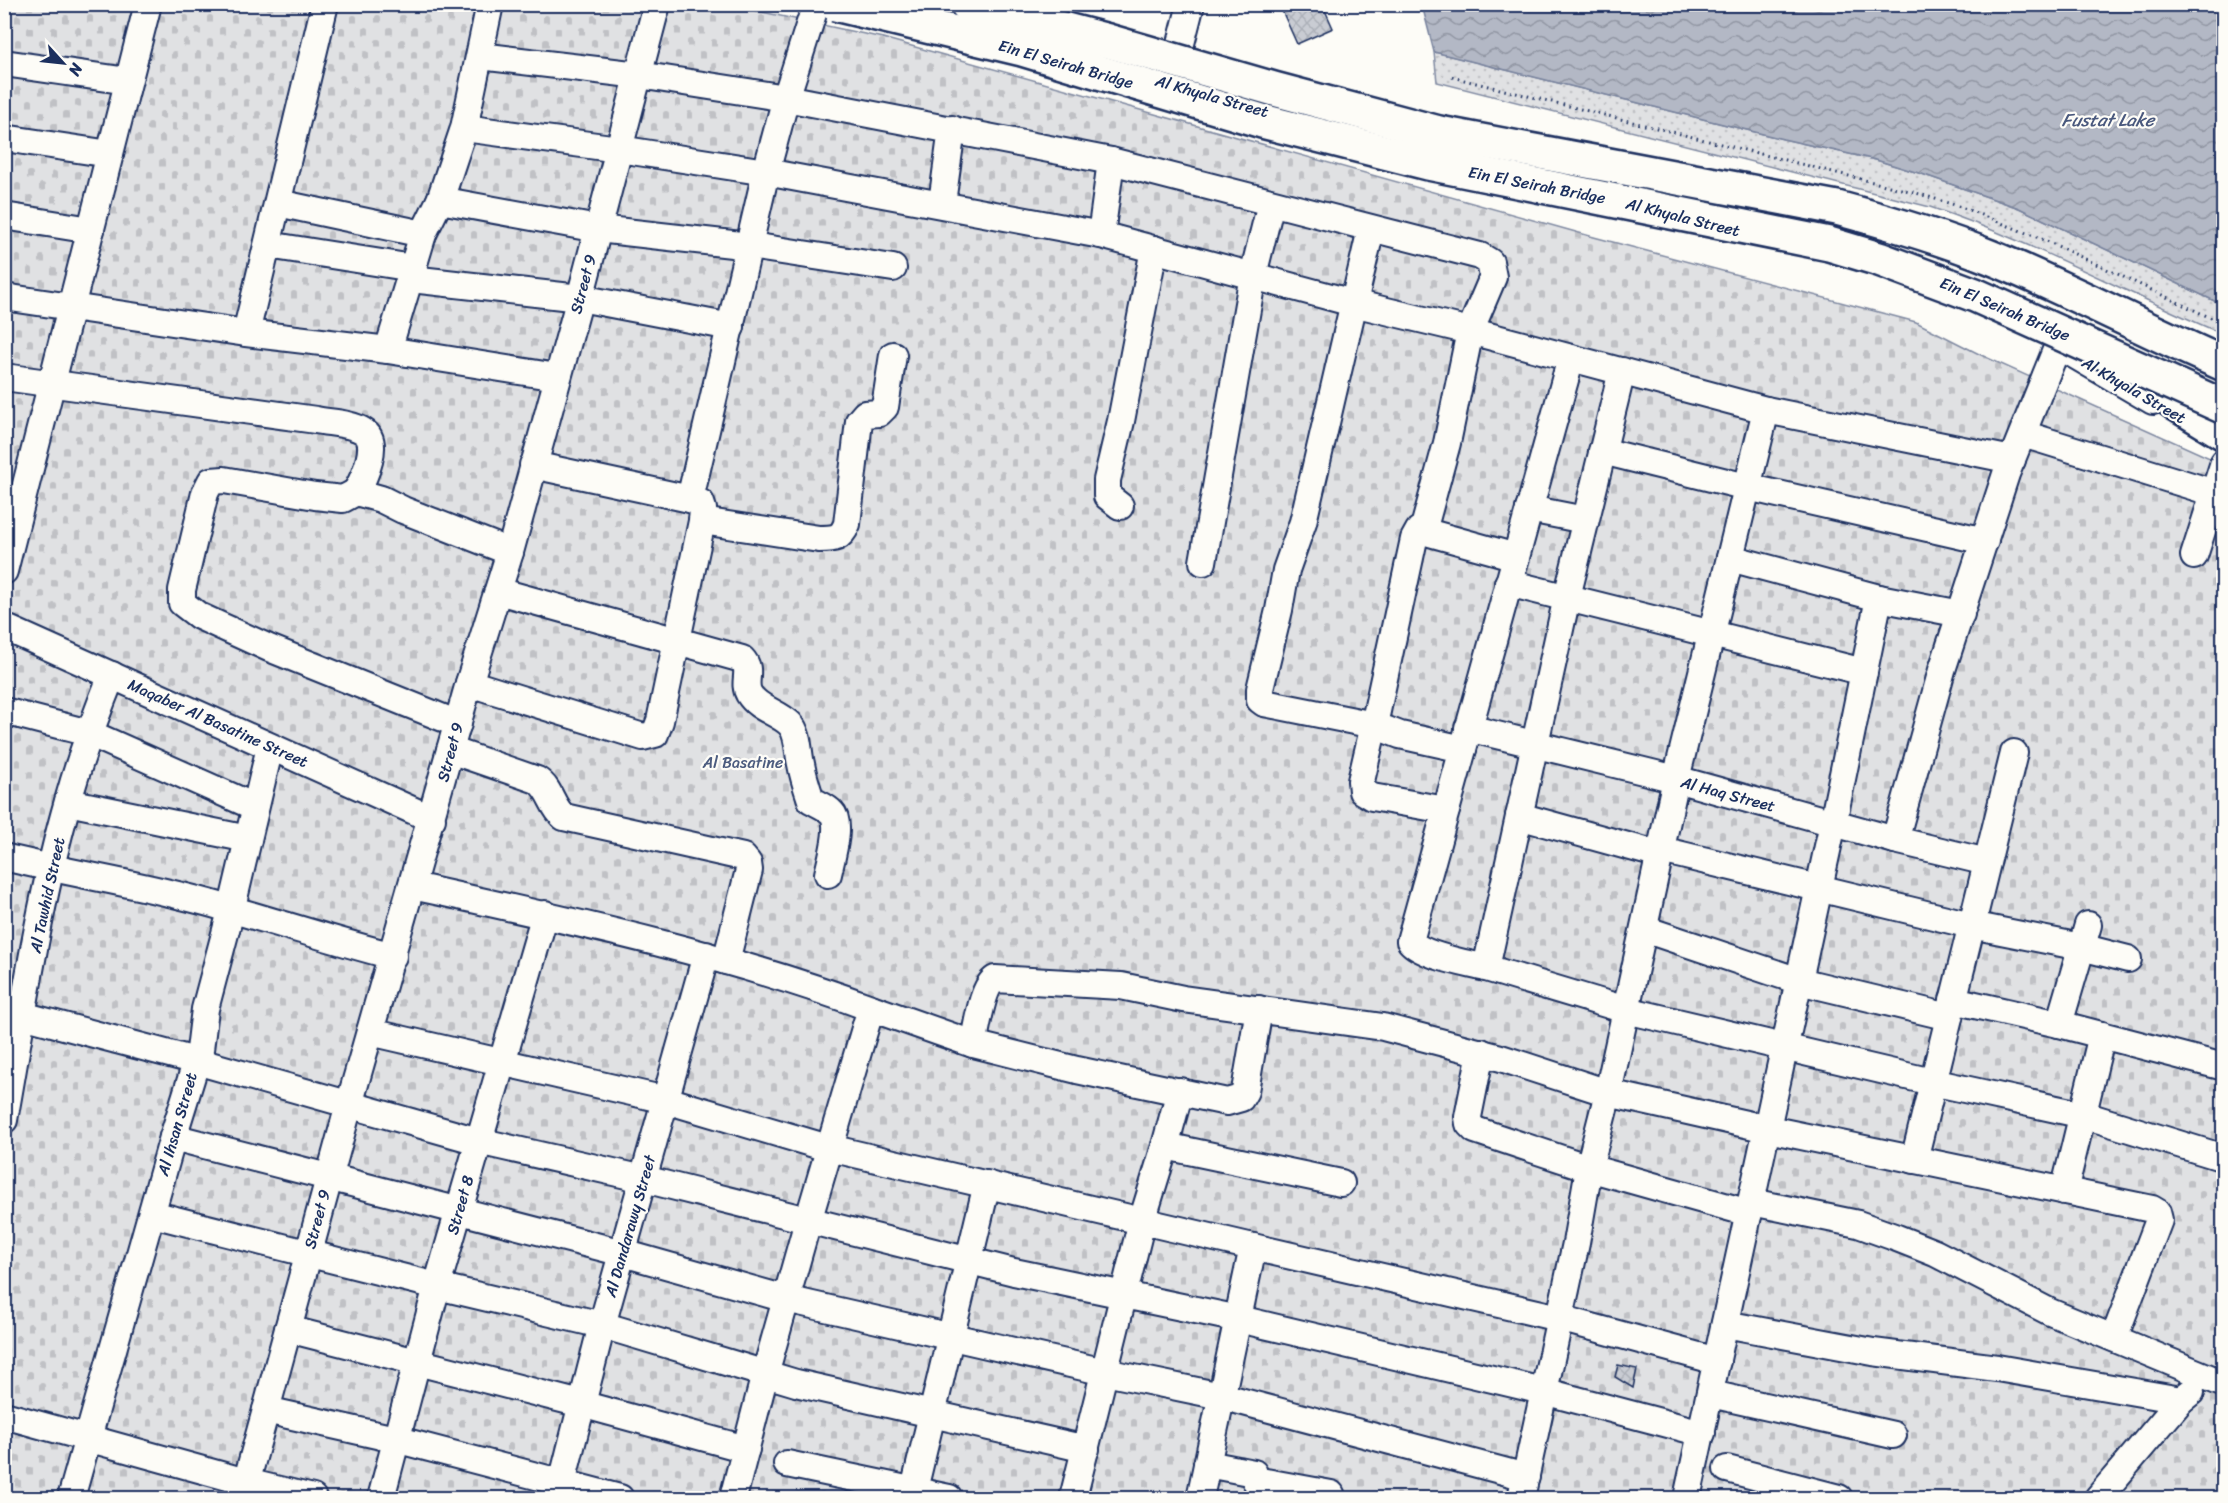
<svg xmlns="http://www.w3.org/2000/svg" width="2228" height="1503" font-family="Sriracha,sans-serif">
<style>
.cemetery{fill:url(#cemetery-stones);stroke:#7e88a0;stroke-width:1.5}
.park{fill:url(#park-dots);stroke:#7e88a0;stroke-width:1.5}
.water{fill:url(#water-waves);stroke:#76819c;stroke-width:1.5}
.building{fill:url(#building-cross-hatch);stroke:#1b2f5e;stroke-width:1.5}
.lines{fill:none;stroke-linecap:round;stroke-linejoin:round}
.minor-casing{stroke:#1b2f5e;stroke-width:30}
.highway-casing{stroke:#1b2f5e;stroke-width:38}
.path{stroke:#1b2f5e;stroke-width:3;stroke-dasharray:1.5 4.5;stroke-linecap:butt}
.minor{stroke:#fdfcf7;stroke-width:26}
.highway{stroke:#fdfcf7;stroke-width:33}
.highway-bridge-casing{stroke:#1b2f5e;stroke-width:38;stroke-linecap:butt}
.highway-bridge{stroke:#fdfcf7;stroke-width:33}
.labels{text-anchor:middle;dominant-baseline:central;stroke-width:4.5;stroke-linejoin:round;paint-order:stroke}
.street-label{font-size:16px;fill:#1b2f5e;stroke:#fdfcf7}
.park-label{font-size:16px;fill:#4c5c7f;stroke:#fdfcf7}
.water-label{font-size:18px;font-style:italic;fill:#49587d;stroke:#fdfcf7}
</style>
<defs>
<pattern id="cemetery-stones" width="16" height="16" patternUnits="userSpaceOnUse" patternTransform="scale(1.5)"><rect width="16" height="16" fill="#e0e1e3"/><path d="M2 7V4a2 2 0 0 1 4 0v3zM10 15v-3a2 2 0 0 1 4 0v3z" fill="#c0c1c5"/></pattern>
<pattern id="park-dots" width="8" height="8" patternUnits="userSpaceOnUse" patternTransform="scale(1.5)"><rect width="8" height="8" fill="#e0e1e3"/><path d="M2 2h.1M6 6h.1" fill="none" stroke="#c0c1c5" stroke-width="1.8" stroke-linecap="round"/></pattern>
<pattern id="water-waves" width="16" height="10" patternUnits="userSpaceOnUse" patternTransform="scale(1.5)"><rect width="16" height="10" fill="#b3b8c5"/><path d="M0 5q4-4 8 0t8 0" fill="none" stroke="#9196a3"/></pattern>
<pattern id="building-cross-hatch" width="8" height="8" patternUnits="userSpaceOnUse" patternTransform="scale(1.5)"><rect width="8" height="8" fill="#c9ccd3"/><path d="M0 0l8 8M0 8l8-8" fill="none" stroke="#acb0b8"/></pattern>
</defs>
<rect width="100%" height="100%" fill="#fdfcf7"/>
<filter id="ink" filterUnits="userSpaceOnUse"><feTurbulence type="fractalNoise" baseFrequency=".0167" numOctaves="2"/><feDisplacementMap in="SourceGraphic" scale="12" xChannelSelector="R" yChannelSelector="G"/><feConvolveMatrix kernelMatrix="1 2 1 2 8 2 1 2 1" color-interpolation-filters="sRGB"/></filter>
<g filter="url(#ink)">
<!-- cemetery -->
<polygon class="cemetery" points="5,5 729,5 883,38 1590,236 1916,322 1981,355 2223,464 2223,1498 5,1498"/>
<!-- park -->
<path class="park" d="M1434 52 1783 139 1876 160 1922 174 2019 208 2223 305V334C2125 293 2032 241 1930 207L1437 82Z"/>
<!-- water -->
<polygon class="water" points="1422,5 2223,5 2223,305 2019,208 1922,174 1876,160 1783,139 1434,52"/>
<!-- building -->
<g class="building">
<polygon points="1279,4 1318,4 1320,10 1324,8 1333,28 1297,44"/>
<polygon points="1618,1365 1637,1369 1633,1388 1615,1377"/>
</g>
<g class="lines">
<!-- minor casing -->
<g class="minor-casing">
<g id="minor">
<polyline points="480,56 639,75 786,98 1111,161 1480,256 1490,262 1493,277 1470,331 1447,443 1423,531"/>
<polyline points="4,63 128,81"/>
<polyline points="1172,79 1191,4"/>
<polyline points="464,128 619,149 766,172 1101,235 1353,303 1470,331 1766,410 2012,460"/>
<polyline points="4,138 110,154"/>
<polyline points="440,200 464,128 490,4"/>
<polyline points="278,203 423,234"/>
<polyline points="942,203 952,129"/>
<polyline points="4,216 91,230"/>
<polyline points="1371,229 1303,522 1286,570 1279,610 1260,689 1260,700 1264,703 1374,725 1361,781 1362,791 1372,797 1446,810"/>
<polyline points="1101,235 1111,161"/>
<polyline points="268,245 413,268"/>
<polyline points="411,279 580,298 731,327"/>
<polyline points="4,297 246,333 388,350"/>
<polyline points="246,333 325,4"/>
<polyline points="2066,350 2153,401"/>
<polyline points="1622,371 1567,597 1486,968 1626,1010 1932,1082 2084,1115 2224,1158"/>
<path d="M4 377 316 420C330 423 351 423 363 431 381 442 364 478 356 492L381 499 403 510 510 552"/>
<polyline points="557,377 388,350 423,234 440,200 598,229 750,246 893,268"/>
<polyline points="2023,434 2224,496"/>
<polyline points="1602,451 1747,487 1985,541"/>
<polyline points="356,492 343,499 315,496 224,480 211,481 205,493 182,590 182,603 199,616 269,648 458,724"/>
<polyline points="690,499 766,172 786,98 816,4"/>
<polyline points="1120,506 1107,496 1107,480 1121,421 1154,249"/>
<polyline points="1529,509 1585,520"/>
<path d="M702 521 819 539C834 539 841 539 847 524L859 421 865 414 879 413 885 407 893 355"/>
<polyline points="2194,556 2224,462"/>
<polyline points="1730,558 1879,598 1961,614"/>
<polyline points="1203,562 1253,275 1271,203"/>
<polyline points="4,571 148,4"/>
<polyline points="1508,583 1864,672"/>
<path d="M498 591 742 659C753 670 742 682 749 694 758 709 778 712 790 724 799 734 798 752 801 764 803 776 807 788 811 800 818 804 827 807 832 813 842 823 831 860 828 874"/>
<polyline points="4,627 432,819"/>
<polyline points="469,683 643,737 655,734 660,721 702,521 703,509 701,503 690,499 533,465"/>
<polyline points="4,711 89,733 255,807"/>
<polyline points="1468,728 1676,779 1895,840 1987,862"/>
<polyline points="1463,749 1400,735 1374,725 1414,539 1419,530 1516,557"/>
<path d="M450 750 537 780C551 789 551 806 564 817L743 857 748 863 749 870 726 961"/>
<polyline points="68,802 248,839"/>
<polyline points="1519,816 1660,855"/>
<polyline points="1895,840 1942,670 2006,474 2058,345"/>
<polyline points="1661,850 1971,925 2081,947 2128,959"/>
<path d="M4 857C72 874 141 884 209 903 270 920 331 940 393 956"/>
<path d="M413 886C567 920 723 953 871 1008L808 1221 765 1374 733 1498"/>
<polyline points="1644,929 1799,981 1949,1017"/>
<path d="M1486 968C1467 963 1422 956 1410 941L1571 358"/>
<polyline points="1953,1000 2059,1024 2224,1067"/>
<polyline points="871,1008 973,1044 1077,1070 1227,1102 1241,1098 1245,1091 1259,1009"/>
<polyline points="22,1015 196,1061 478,1141 644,1179 1014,1272 1239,1319 1543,1391 1702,1433"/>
<polyline points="2059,1024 2088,925"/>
<polyline points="370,1032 666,1100 821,1146 1253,1247 1200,1498"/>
<path d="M973 1044C977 1028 982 987 995 979L1121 986 1183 999 1383 1027 1501 1058 1608 1093 1768 1129 2152 1209 2157 1212 2159 1220 2114 1338"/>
<polyline points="1481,1052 1468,1117 1469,1124 1475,1130 1589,1168 1749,1213"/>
<path d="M4 1120C23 1014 38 905 68 801 80 758 95 717 112 675"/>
<polyline points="173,1137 623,1253 786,1299 1105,1372 1221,1396 1526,1477"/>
<polyline points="1165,1146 1341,1183"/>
<polyline points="1914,1160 2014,753"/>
<polyline points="2064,1191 2102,1035"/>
<polyline points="1752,1202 1858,1224 1897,1238 1935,1253 2050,1312 2224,1384"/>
<polyline points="152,1214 437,1286 602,1325 796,1383 1086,1449"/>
<polyline points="1253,1247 1559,1318 1717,1361"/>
<polyline points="1725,1324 1873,1352 1997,1368 2181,1400"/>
<polyline points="288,1329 581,1404 746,1449"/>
<polyline points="1711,1394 1893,1435"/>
<polyline points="266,1410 395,1439 620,1498"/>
<polyline points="4,1415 246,1482 313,1498"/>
<polyline points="787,1464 949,1498"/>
<polyline points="1207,1464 1254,1473 1255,1480 1331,1494"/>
<polyline points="1727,1469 1839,1498"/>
<polyline points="71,1498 173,1137 200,1050 205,1009 231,911 270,747"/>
<polyline points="242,1498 349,1105 469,683 510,552 580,298 657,4"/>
<polyline points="381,1498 437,1286 545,914"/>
<polyline points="558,1498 602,1325 706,955"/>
<polyline points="912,1498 987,1184"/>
<polyline points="1073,1498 1142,1221 1165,1146 1180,1091"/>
<polyline points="1521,1498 1576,1243 1589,1168 1608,1093 1676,779 1766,410"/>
<polyline points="1687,1498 1833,823 1879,598"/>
<polyline points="2098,1498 2181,1400 2191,1392"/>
</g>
</g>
<!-- highway casing -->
<g class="highway-casing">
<polyline id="highway" points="2138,376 2175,403 2224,433"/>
</g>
<!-- path -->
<polyline class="path" points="1452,77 1913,192 1961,207 2049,242 2224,324"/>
<!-- minor -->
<use href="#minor" class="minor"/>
<!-- highway -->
<use href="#highway" class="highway"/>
<!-- highway-bridge casing -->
<g class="highway-bridge-casing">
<g id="highway-bridge">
<polyline points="835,4 1022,49 1262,121 1428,163 1829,244 1879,259 1975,295 2224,407"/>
<path d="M967 4 1108 41 1274 89 1439 133 1837 208C1889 222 1940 237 1990 257 2069 289 2145 330 2224 364"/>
</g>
</g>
<!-- highway-bridge -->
<use href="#highway-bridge" class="highway-bridge"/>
</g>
</g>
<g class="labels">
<!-- street labels -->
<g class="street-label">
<text transform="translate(1066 64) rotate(16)">Ein El Seirah Bridge</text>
<text transform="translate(1212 96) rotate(16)">Al Khyala Street</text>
<text transform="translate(1537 185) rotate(11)">Ein El Seirah Bridge</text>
<text transform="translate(1683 217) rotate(14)">Al Khyala Street</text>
<text transform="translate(583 284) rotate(-75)">Street 9</text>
<text transform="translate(2005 309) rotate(23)">Ein El Seirah Bridge</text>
<text transform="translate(2134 390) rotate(30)">Al Khyala Street</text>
<text transform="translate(218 723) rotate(24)">Maqaber Al Basatine Street</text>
<text transform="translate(450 752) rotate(-75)">Street 9</text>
<text transform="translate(1728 794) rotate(15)">Al Haq Street</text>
<text transform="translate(47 895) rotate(-78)">Al Tawhid Street</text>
<text transform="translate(177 1124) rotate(-74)">Al Ihsan Street</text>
<text transform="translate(460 1205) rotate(-74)">Street 8</text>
<text transform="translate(317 1219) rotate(-75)">Street 9</text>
<text transform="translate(630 1226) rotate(-74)">Al Dandarawy Street</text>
</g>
<!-- park labels -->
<g class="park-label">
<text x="743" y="762">Al Basatine</text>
</g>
<!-- water labels -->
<g class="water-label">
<text x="2108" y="120">Fustat Lake</text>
</g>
</g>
<!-- margin -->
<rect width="2228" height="1503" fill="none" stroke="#fdfcf7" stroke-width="24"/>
<rect x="12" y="12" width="2204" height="1479" fill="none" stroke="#1b2f5e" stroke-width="2" filter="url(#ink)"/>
<!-- north arrow -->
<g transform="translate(63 63) rotate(117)" stroke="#fdfcf7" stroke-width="4.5" paint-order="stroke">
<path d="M0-4.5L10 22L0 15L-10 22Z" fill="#1b2f5e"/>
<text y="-9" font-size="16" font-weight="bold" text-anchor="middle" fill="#1b2f5e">N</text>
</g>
</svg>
